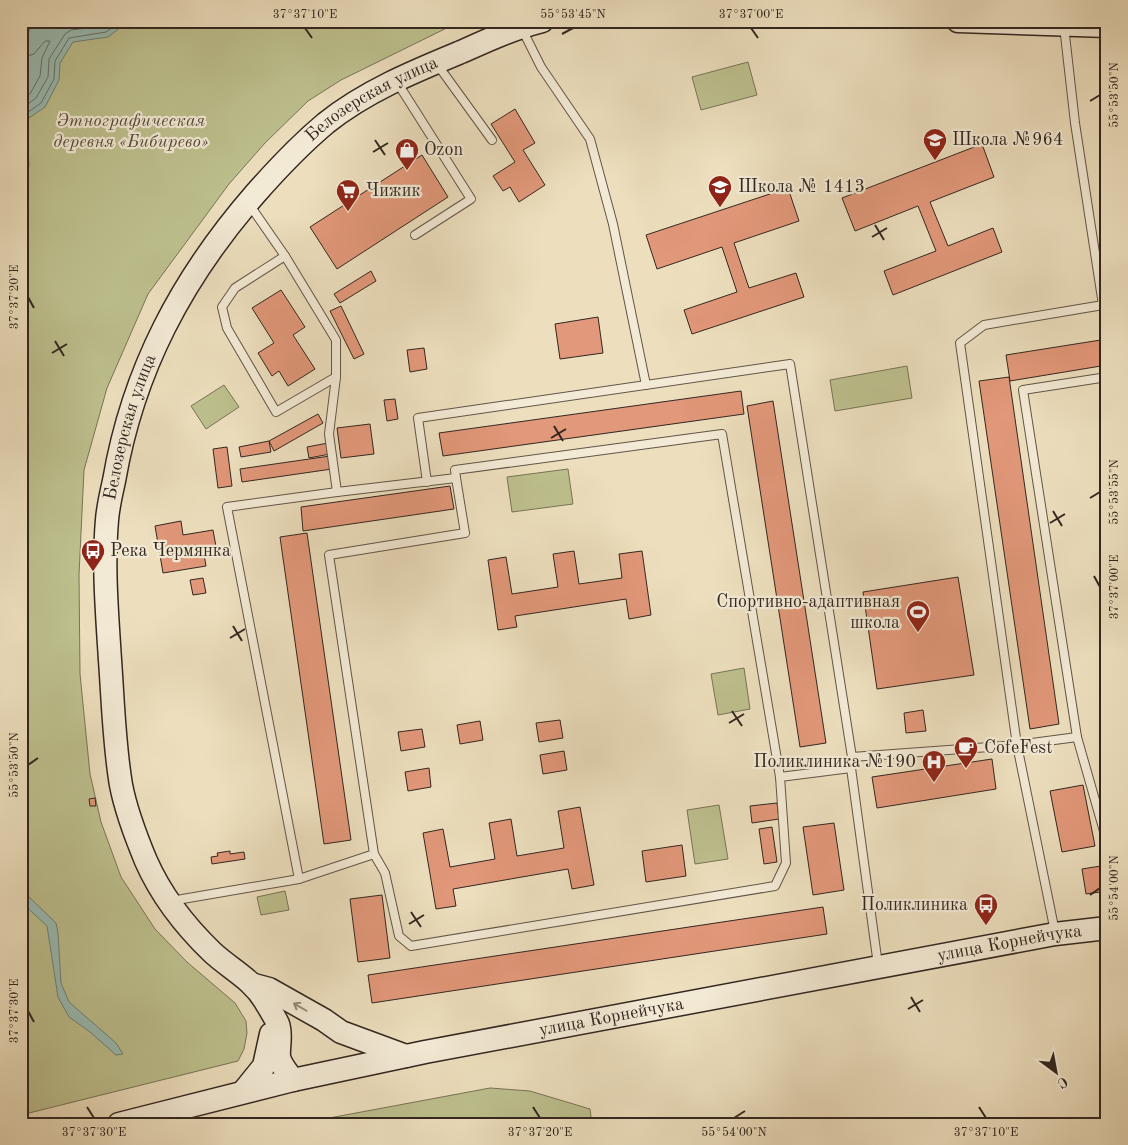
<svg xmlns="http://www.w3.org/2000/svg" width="1128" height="1145" font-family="'Old Standard TT',serif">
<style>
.green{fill:#bdc08e;stroke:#787457}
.water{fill:#99bcb3;stroke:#708078}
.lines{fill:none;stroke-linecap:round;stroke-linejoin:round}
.shore{stroke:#66726a;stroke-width:1}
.building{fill:#e2987a;stroke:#322720}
.lane-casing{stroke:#615548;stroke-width:10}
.secondary-casing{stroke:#322720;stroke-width:25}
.lane{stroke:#f3ead5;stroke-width:8}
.secondary{stroke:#f3ead5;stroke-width:22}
.oneway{stroke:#92887a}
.ticks{fill:none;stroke:#322720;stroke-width:2}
.labels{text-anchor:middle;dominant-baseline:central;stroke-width:4.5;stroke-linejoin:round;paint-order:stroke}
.street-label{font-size:18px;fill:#322720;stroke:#f3ead5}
.park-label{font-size:18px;font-style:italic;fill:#554d3c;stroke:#f3ead5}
.poi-label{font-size:18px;fill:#322720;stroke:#f3ead5;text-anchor:start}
.neatline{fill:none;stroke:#322720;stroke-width:2}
.ticks-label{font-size:12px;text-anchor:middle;fill:#322720}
</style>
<rect width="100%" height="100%" fill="#eddfbe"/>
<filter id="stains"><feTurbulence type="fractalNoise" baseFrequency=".004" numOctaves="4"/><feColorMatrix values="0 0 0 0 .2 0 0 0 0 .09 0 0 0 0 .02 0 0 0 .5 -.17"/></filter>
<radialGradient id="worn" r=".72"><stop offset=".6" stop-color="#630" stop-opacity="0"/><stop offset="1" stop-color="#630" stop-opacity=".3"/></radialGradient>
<!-- green -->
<g class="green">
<polygon points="21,21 461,21 341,80 308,101 265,143 229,184 148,294 107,388 84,470 79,575 80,674 90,774 101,822 121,877 155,929 187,962 235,1003 246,1021 247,1033 244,1049 238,1061 21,1115"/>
<polygon points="748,62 757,95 701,110 692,77"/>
<polygon points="907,366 912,398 835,411 830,380"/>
<polygon points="224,385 239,407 206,429 191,406"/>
<polygon points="568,469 573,504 512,512 507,477"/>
<polygon points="744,668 750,709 718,715 711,674"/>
<polygon points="719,805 728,859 695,864 687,810"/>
<polygon points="285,891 289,910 261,915 257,897"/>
<polygon points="490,1088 530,1091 590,1109 592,1124 297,1124"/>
</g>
<!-- water -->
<g class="water">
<polygon points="40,21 129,21 108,37 73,42 60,63 59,80 45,107 23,122 21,127 21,42 32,27"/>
<polygon points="21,137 28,145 29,166 21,176"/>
<polygon points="21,887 28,896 56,923 58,933 61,983 69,1002 116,1043 123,1054 116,1055 90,1032 69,1017 58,997 47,926 21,902"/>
</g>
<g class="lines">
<!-- shore -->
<g class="shore">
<polyline points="21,58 34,54 45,41 50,41 42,58 40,76 30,94 21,100"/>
<polyline points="21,109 36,98 48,77 49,59 65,34 71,30 103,26 111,21"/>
<polyline points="21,117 41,103 54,79 55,61 69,38 106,32 122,21"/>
</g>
</g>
<!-- building -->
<g class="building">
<polygon points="515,109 535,143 523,150 545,185 519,202 510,187 503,191 493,176 515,162 491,124"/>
<polygon points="982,144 994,177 930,202 948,246 993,228 1002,252 893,295 884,271 936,251 918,206 855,231 842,198"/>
<polygon points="422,155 448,197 337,269 310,227"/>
<polygon points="788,188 799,221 734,243 749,288 796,273 804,297 692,334 684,310 737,292 722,247 657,269 646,235"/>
<polygon points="371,271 376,281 340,303 334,294"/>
<polygon points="281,290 305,327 293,335 315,369 288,386 279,371 272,376 258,353 274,343 252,308"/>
<polygon points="341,306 364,354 354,359 330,311"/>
<polygon points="598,317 603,353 560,359 555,324"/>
<polygon points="1107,339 1107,365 1010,381 1006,355"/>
<polygon points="424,348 427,369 410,372 407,350"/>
<polygon points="1009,377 1059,724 1030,729 979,381"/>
<polygon points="741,391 744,414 443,456 439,433"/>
<polygon points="395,399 398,419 387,421 384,400"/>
<polygon points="773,401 826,743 800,747 747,406"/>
<polygon points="318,414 323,423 274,451 269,441"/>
<polygon points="370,424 374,454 341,458 337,428"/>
<polygon points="269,441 271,452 241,457 239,447"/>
<polygon points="328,443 330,454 309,458 307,447"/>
<polygon points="227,447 232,486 218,488 213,449"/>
<polygon points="330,456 332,469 242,482 240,469"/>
<polygon points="450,486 454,509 303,531 301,507"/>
<polygon points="181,521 183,535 213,530 217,552 204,554 206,566 163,573 155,526"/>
<polygon points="307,533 351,840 324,844 280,537"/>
<polygon points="574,551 579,584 622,578 619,554 642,551 651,615 629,619 626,599 515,616 517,627 498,630 488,560 506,557 512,594 558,587 553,554"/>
<polygon points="958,577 974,675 877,689 863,592"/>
<polygon points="203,578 206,593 193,595 190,580"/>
<polygon points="923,710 926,731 906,733 904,713"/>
<polygon points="560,720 563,738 539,742 536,723"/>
<polygon points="480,721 483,740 460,744 457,725"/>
<polygon points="422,729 425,747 401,751 398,732"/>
<polygon points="564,751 567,770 543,774 540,755"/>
<polygon points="992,759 996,789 877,808 872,777"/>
<polygon points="429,768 431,787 408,791 405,772"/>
<polygon points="1083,785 1095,846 1062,852 1050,791"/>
<polygon points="95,798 96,806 90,806 89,799"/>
<polygon points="777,803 779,819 752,823 750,806"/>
<polygon points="580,807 594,885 572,889 568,869 453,889 456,906 436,909 423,833 443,829 450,867 495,859 489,823 511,819 517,856 564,848 558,811"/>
<polygon points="834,823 844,890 813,895 803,827"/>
<polygon points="772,827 777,862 764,864 759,829"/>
<polygon points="682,845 686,876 646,882 642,851"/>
<polygon points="230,851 230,854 244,852 245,859 212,864 211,857 218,856 217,853"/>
<polygon points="1107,865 1107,891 1086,894 1082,869"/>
<polygon points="382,895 390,958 358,962 350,899"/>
<polygon points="823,907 827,934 372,1003 368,975"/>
</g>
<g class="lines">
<!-- lane casing -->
<g class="lane-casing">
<g id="lane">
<polyline points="1064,26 1075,123 1103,305 984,325 960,343 1017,745 1077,737"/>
<polyline points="522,29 541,67 590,139 613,224 646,385"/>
<polyline points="437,64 492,140"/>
<polyline points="397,82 471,199 415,235"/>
<polyline points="249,204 285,256 336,340 336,377 329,434 337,492"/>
<polyline points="285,256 235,288 222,307 227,328 276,412 336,377"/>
<polyline points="1107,377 1023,390 1077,737 1107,842"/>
<polyline points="427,482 418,418 790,364 852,757 851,768 878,965"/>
<polyline points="852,757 1017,745 1055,932"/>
<polyline points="374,854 385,873 399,936 411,946 775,886 786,863 780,777"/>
<polyline points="299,879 374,854 329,555 465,533 456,478"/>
<polyline points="171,901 299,879 227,507 337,492 456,478 455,470 722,434 780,777 851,768"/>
</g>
</g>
<!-- secondary casing -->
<g class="secondary-casing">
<g id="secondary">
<polyline points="958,21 1107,26"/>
<polyline points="254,985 269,989 324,1020 341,1032 406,1056"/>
<path id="s1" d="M293 1080C288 1073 281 1066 279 1057 278 1047 282 1035 278 1024 275 1017 269 1008 265 1001 252 979 230 969 212 952 185 926 161 895 146 861 136 837 126 811 121 785 114 744 113 701 110 660 107 613 103 566 107 520 108 507 111 494 114 481 133 370 182 278 256 193 278 168 301 144 326 123 366 91 415 71 461 52 488 40 514 28 542 21"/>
<polyline points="243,1092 264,1066 271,1034"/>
<path id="s2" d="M119 1124 293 1080 425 1052 1055 934 1107 928"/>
</g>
</g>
<!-- lane -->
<use href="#lane" class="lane"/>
<!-- secondary -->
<use href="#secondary" class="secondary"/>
</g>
<!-- one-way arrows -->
<defs><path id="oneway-shaft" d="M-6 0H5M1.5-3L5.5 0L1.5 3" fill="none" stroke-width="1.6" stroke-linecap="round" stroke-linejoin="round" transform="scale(1.25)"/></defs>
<use class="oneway" href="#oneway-shaft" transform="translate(300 1007) rotate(-150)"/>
<!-- ticks -->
<path class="ticks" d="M305 28 312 38M751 28 758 38M562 34 573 28M1090 101 1100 95M375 140 385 155M373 152 388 143M875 225 884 240M872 237 887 228M28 297 34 308M55 341 64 356M52 353 67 344M554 426 563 441M551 438 566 429M1090 498 1100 492M1053 511 1062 526M1050 523 1065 514M1094 576 1100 587M233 626 242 641M230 638 245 629M732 711 742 726M729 723 744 714M28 765 38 758M1090 895 1100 888M411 912 421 927M409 924 424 915M911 997 920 1012M908 1009 923 1000M28 1011 34 1022M87 1107 94 1118M533 1107 540 1118M979 1107 986 1118M734 1118 745 1111"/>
<!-- icons -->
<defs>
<g id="school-pin" transform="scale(1.25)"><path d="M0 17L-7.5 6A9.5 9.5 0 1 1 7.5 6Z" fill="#8f2418" stroke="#f3ead5"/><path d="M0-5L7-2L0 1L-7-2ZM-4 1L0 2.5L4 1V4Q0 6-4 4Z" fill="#fff"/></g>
<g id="shop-pin" transform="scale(1.25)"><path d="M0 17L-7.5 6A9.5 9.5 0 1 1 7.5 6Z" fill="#8f2418" stroke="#f3ead5"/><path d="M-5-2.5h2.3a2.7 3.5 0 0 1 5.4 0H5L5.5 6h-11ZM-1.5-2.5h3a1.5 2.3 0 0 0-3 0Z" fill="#fff"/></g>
<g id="supermarket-pin" transform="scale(1.25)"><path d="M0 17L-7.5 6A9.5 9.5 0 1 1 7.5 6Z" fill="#8f2418" stroke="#f3ead5"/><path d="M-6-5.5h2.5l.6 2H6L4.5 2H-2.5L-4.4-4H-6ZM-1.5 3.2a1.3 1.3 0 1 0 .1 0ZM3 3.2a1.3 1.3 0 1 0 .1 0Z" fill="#fff"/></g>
<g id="bus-pin" transform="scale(1.25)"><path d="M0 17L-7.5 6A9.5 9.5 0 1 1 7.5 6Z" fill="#8f2418" stroke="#f3ead5"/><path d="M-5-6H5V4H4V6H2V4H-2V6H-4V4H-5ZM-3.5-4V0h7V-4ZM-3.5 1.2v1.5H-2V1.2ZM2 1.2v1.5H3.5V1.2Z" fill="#fff"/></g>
<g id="stadium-pin" transform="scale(1.25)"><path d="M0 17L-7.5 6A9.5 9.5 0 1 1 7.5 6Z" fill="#8f2418" stroke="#f3ead5"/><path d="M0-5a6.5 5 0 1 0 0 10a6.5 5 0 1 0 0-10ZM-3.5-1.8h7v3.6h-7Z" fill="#fff"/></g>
<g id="cafe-pin" transform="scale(1.25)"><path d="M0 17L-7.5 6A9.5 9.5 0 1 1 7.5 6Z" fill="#8f2418" stroke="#f3ead5"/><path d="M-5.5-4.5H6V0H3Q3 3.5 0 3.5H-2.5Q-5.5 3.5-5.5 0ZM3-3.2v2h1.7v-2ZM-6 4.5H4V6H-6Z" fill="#fff"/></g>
<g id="hospital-pin" transform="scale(1.25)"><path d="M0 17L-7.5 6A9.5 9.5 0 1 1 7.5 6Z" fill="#8f2418" stroke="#f3ead5"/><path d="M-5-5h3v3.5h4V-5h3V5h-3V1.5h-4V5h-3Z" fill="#fff"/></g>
</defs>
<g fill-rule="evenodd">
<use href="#school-pin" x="935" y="140"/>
<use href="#shop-pin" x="407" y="150"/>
<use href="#school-pin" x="720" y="187"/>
<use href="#supermarket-pin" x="348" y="191"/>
<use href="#bus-pin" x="93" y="551"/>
<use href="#stadium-pin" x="918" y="612"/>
<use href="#cafe-pin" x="966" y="748"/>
<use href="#hospital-pin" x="934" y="762"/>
<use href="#bus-pin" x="986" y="905"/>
</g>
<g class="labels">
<!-- street labels -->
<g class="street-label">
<text stroke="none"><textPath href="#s1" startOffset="1134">Белозерская улица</textPath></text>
<text stroke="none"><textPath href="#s1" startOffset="714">Белозерская улица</textPath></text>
<text stroke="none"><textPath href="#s2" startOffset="909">улица Корнейчука</textPath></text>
<text stroke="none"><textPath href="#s2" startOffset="504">улица Корнейчука</textPath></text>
</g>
<!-- park labels -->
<g class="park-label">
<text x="131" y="121">Этнографическая<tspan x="131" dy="21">деревня «Бибирево»</tspan></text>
</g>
<!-- poi labels -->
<g class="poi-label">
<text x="952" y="140">Школа №964</text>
<text x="424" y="150">Ozon</text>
<text x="738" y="187">Школа № 1413</text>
<text x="366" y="191">Чижик</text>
<text x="110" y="551">Река Чермянка</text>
<text x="900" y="602" text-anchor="end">Спортивно-адаптивная<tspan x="900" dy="21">школа</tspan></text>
<text x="984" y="748">CofeFest</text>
<text x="916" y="762" text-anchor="end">Поликлиника №190</text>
<text x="968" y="905" text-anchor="end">Поликлиника</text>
</g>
</g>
<!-- margin -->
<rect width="1128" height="1145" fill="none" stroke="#eddfbe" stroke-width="55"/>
<!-- north arrow -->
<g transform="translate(1056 1072) rotate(148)" stroke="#f3ead5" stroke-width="4" paint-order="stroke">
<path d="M0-4L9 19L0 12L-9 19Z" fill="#322720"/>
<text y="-8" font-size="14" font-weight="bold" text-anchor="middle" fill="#322720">С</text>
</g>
<rect x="28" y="28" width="1072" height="1090" class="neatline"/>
<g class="ticks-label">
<text x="305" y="18">37°37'10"E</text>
<text x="573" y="18">55°53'45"N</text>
<text x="751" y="18">37°37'00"E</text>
<text transform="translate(1114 95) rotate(-90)" y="4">55°53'50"N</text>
<text transform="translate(14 297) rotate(-90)" y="4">37°37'20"E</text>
<text transform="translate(1114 492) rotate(-90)" y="4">55°53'55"N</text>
<text transform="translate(1114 587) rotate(-90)" y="4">37°37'00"E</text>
<text transform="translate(14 765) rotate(-90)" y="4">55°53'50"N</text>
<text transform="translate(1114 888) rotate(-90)" y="4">55°54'00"N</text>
<text transform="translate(14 1011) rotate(-90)" y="4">37°37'30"E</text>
<text x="94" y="1136">37°37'30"E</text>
<text x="540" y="1136">37°37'20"E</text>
<text x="734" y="1136">55°54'00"N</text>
<text x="986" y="1136">37°37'10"E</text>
</g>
<rect width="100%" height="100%" filter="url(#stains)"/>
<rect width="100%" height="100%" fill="url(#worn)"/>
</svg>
